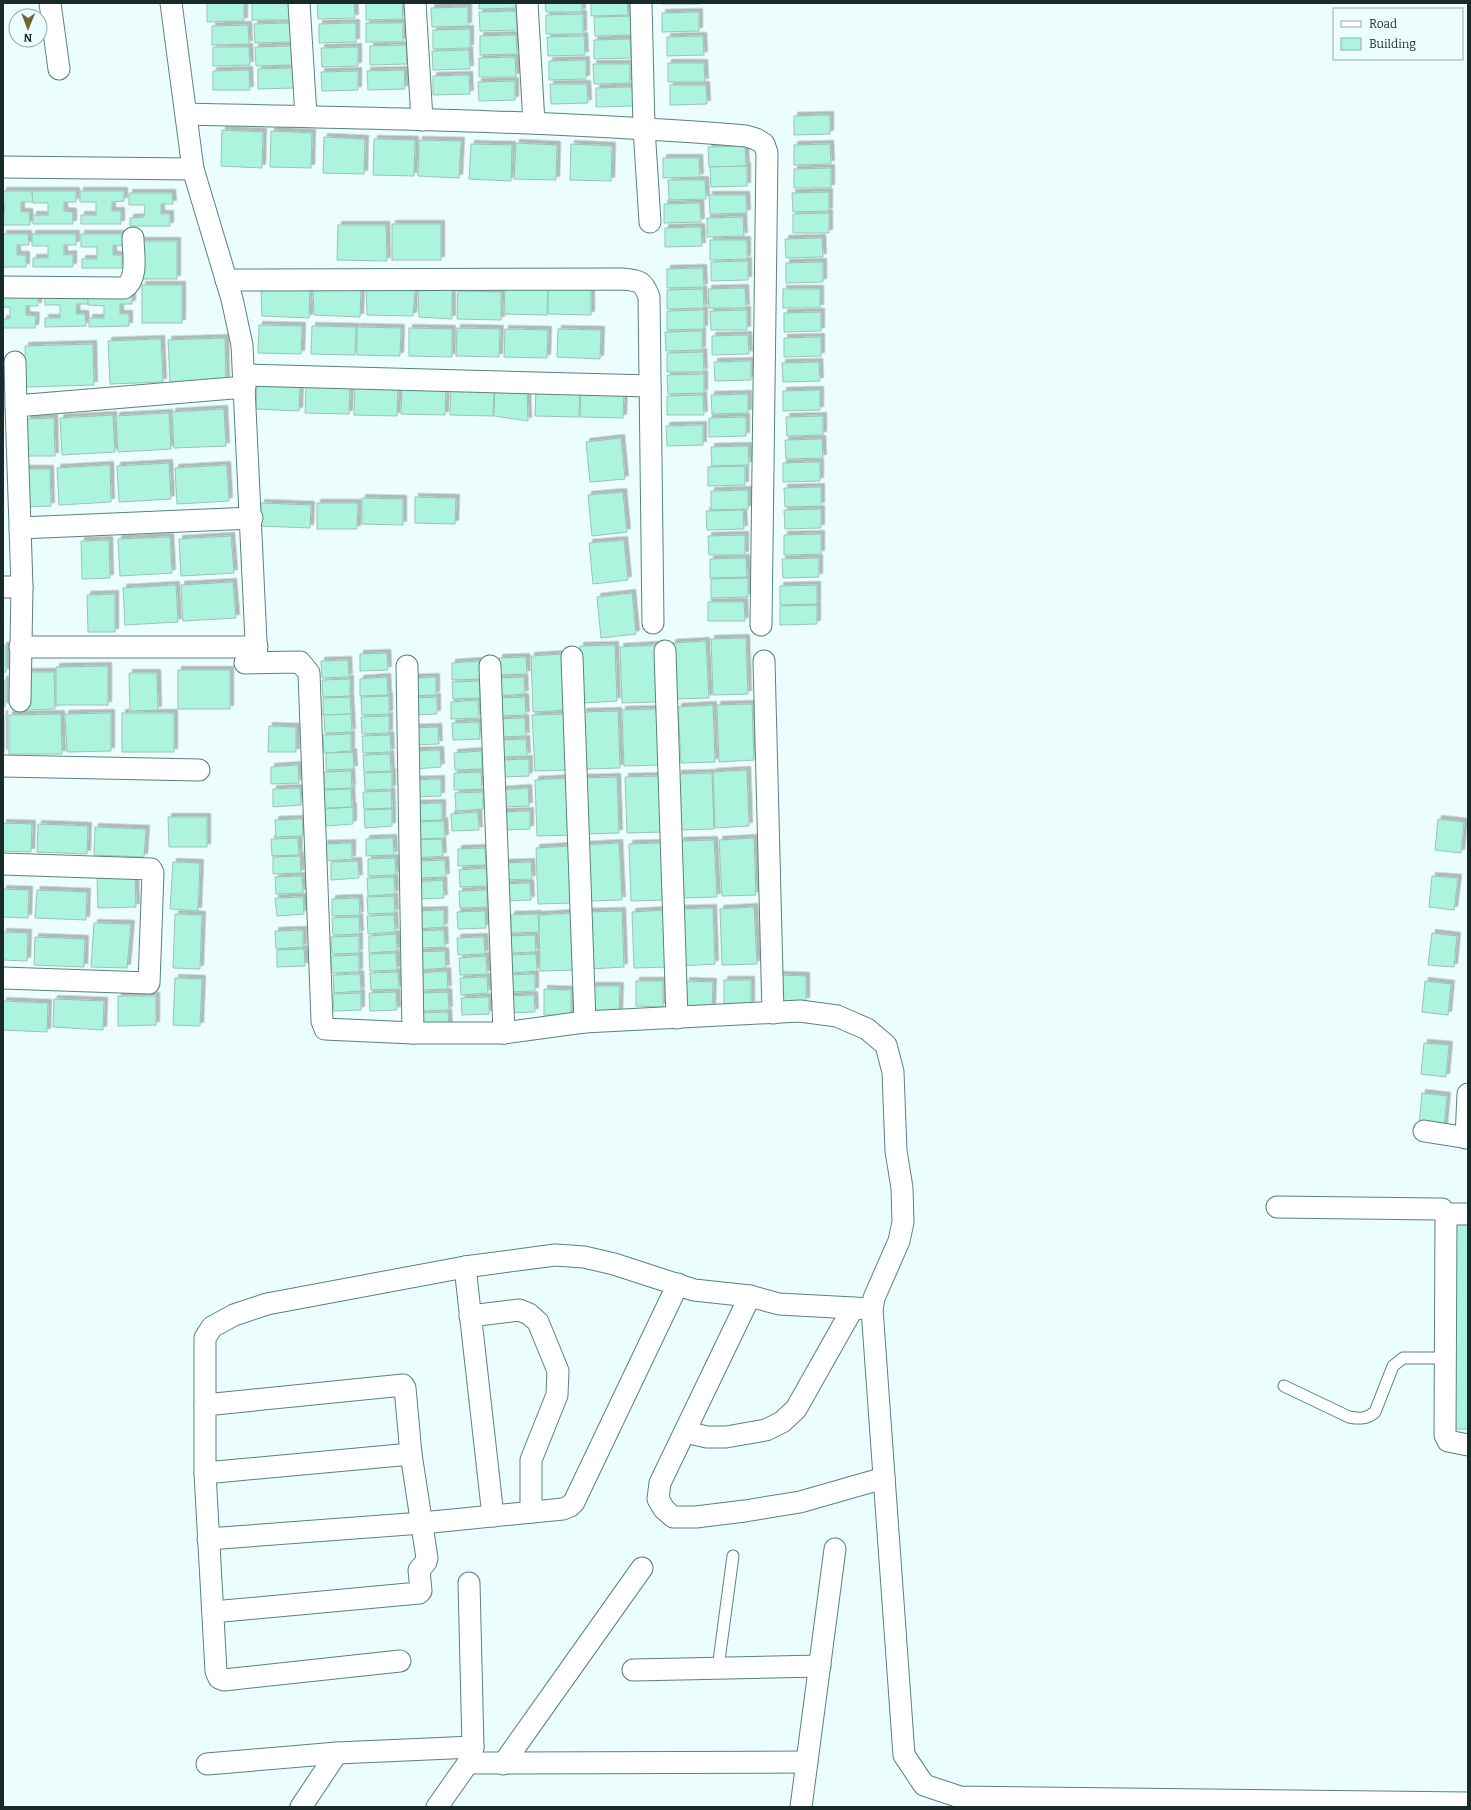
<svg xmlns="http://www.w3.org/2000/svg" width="1471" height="1810" font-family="Bitter,serif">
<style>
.building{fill:#adf4de;stroke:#9ac3b5;filter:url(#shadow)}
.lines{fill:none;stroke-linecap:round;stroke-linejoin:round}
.lane-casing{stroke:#588380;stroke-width:13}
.street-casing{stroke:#588380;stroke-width:23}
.lane{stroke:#fff;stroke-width:11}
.street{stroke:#fff;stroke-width:21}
</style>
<defs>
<filter id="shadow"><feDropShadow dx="3.5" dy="-3.5" stdDeviation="0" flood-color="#0004"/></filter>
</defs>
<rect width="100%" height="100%" fill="#ebfdfc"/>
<!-- building -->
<g class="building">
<polygon points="207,3 244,3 244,21 207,22"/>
<rect x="252" y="3" width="37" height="17"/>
<polygon points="317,3 354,3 355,18 318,19"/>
<polygon points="366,3 402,3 403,19 366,20"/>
<polygon points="479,3 516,3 516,8 479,9"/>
<polygon points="545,3 582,3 582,12 546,12"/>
<polygon points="591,3 627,3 628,15 591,16"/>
<rect x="662" y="3" width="37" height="1"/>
<polygon points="468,7 468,26 432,27 431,8"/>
<polygon points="516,11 517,30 480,31 479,12"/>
<polygon points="699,12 699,31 662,32 662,13"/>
<polygon points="583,14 583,34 546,34 546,15"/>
<polygon points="631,16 631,35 595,36 594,17"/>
<polygon points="291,23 291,42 255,43 254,24"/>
<polygon points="356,23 356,42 319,43 319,24"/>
<rect x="366" y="23" width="37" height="19"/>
<polygon points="248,25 249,44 212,45 212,26"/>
<polygon points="470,29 470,48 433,49 433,30"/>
<polygon points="516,35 517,54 480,55 480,36"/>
<polygon points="584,36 585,55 548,56 547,37"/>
<polygon points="703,36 704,55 667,56 667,37"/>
<polygon points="630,39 631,58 594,59 594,40"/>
<polygon points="406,45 407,64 370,65 370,46"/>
<polygon points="292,46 292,65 256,66 255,47"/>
<polygon points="213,47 249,47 250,65 213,66"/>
<polygon points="358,47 358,66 322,67 321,48"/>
<polygon points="469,50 470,69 433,70 432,51"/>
<polygon points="515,57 516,77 479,77 479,58"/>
<polygon points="586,60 586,79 549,80 549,61"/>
<polygon points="668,63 704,63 705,82 668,82"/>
<polygon points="593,64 630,64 630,83 594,84"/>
<polygon points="295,68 295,88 258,89 258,69"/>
<polygon points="249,70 250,90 213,90 213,71"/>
<polygon points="404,70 405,89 368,90 367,71"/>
<polygon points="358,71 358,90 322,91 321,72"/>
<polygon points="469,75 470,94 433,95 433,76"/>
<polygon points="515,81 515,100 479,101 478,82"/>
<polygon points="550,84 587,84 588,103 551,104"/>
<polygon points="670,85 706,85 707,104 670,105"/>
<polygon points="632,87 633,106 596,107 596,88"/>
<polygon points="830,115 830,134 794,135 794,116"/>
<polygon points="222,130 263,132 262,168 221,166"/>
<polygon points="271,131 312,133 311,168 270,167"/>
<polygon points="324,137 365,139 364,174 323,173"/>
<polygon points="374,139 415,140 414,176 373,175"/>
<polygon points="419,140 461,141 459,178 418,176"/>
<polygon points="516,143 557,145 556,180 514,179"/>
<polygon points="471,144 512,145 511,181 469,179"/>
<polygon points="571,144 612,146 611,181 570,180"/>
<polygon points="830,144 831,164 794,165 794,145"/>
<polygon points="745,146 746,166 709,167 708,147"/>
<polygon points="663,158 699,158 700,177 663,178"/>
<polygon points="747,166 747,186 711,187 710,167"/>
<polygon points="831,168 831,188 794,188 794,169"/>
<polygon points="668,180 705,180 706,199 669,200"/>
<polygon points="3,191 32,191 33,202 21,202 21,212 29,212 30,225 3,225 5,203 3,203"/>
<polygon points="32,191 76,191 76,202 64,202 64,211 73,212 73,224 33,224 33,215 48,215 48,203 33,203"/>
<polygon points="80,191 124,191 124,201 112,202 112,211 121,211 121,224 81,224 81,215 96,215 96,202 80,202"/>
<polygon points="829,192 829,211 793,212 792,193"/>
<polygon points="129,193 172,193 173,204 161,204 161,214 170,214 170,226 130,226 130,218 144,217 145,205 129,205"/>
<polygon points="709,195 746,195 747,213 710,214"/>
<polygon points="700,203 701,222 664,223 664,204"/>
<polygon points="829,213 829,233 793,233 793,214"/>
<polygon points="743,217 744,236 707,237 707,218"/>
<rect x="392" y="224" width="49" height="36"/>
<polygon points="338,225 386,225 387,261 337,260"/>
<polygon points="701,227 702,246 665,247 665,228"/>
<polygon points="3,234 28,234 29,245 17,245 17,255 26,255 26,267 3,267"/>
<polygon points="32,234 76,234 76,245 64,245 64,255 73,254 73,267 33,267 33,258 48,258 48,246 32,246"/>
<polygon points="81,234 125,234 125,246 113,245 113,255 122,255 122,268 82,268 82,259 97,259 97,247 81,247"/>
<polygon points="822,238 823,257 786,258 785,239"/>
<polygon points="710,240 747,240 747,259 710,260"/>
<rect x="137" y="241" width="40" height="38"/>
<polygon points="748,261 748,280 711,281 711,262"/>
<polygon points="823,262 823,282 786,283 786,263"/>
<polygon points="703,268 704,287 667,288 667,269"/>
<rect x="142" y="285" width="40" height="38"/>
<polygon points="505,286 548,287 547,315 504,314"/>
<polygon points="548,286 591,287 591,315 548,314"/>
<polygon points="745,288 746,308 709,308 708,289"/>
<polygon points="313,289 361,289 360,317 314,315"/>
<polygon points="366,289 415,289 413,316 367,315"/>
<polygon points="452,289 452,319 419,317 418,291"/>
<polygon points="703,289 704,308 667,309 667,290"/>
<rect x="783" y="289" width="37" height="19"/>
<polygon points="261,290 310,290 309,318 262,316"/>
<polygon points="458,291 501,292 501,320 457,319"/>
<polygon points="45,293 88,293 88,304 77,304 76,314 85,314 86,326 45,327 45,318 60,318 60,305 45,305"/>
<polygon points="88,293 132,293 132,304 120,304 120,314 129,314 129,326 89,327 89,318 104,318 104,306 88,305"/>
<polygon points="3,295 38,295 38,306 26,306 26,315 36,316 35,328 3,328 3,319 10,319 10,307 3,307"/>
<polygon points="704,310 704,329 667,330 667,311"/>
<polygon points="747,310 747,330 711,330 710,311"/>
<polygon points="821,312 821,331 784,332 784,313"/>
<polygon points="259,325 302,326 301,354 258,353"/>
<polygon points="312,326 356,327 355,355 311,354"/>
<polygon points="357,327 401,328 400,356 357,355"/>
<polygon points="409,328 452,329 452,357 409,356"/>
<polygon points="457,328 500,329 499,357 456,356"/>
<polygon points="505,329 548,330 547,358 504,357"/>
<polygon points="558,329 601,330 600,359 557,357"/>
<polygon points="702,331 702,350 666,351 665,332"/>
<polygon points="748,335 749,354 712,355 712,336"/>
<polygon points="821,337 821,356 784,357 784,338"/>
<polygon points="225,338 226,380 170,382 168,340"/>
<polygon points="161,339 163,382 110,384 108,341"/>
<polygon points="93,344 94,385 26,387 25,346"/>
<polygon points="703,352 704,372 667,372 667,353"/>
<polygon points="751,361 751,380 715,381 714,362"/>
<polygon points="819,362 820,381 783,382 782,363"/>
<polygon points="704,374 704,393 668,394 667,375"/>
<polygon points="257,381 300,383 299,411 256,409"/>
<polygon points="306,385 350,387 349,414 305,413"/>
<polygon points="402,386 446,387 445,415 401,414"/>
<polygon points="355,387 398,388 397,416 354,415"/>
<polygon points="451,387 494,388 493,416 450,415"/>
<polygon points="495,388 527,389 528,421 494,416"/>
<polygon points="536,389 580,390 579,417 535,416"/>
<polygon points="581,389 624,391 623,418 580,417"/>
<polygon points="820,390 820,410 783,411 783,391"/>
<polygon points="748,394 748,413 712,414 711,395"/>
<polygon points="703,395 704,415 667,415 667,396"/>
<polygon points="224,409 226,446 174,448 172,412"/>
<polygon points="169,413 171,449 118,452 116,416"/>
<polygon points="113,415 115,452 62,455 60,418"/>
<polygon points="823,416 823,435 787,436 786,417"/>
<polygon points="746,417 746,436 709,437 709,418"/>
<polygon points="54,418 55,456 27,456 27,419"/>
<polygon points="703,425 703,445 667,446 666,426"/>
<polygon points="621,438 625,479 590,482 586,442"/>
<polygon points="822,439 823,458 786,459 785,440"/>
<polygon points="748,446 749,465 712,466 711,447"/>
<polygon points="820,462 820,481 783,482 783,463"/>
<polygon points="169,463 171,499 119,502 117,466"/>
<polygon points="110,465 111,502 59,505 57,468"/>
<polygon points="227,465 229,501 177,504 175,468"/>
<polygon points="745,466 745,485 708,486 708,467"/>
<polygon points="23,469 50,469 51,506 24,507"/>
<polygon points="821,487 821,506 785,507 784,488"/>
<polygon points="748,490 748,509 711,510 711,491"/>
<polygon points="623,492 627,532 592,536 588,495"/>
<polygon points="415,497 456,498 455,524 415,523"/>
<polygon points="362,498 403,499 403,525 362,524"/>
<polygon points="261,503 311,505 310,528 260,526"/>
<polygon points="317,503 358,503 357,529 317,529"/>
<polygon points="821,509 821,528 785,529 784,510"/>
<polygon points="743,510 744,529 707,530 706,511"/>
<polygon points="821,534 821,554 784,555 784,535"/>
<polygon points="745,535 745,555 709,555 708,536"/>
<polygon points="231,536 234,573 181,576 179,539"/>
<polygon points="170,537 172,573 120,576 118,539"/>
<polygon points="109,540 110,578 82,579 81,541"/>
<polygon points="624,540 628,580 593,584 589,543"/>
<polygon points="746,558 747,577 710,578 710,559"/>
<polygon points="819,558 819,577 783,578 782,559"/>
<polygon points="748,578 748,597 711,598 711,579"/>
<polygon points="233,582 236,618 183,621 181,585"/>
<polygon points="176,585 178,622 125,625 123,588"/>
<polygon points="817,585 817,604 780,605 780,586"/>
<polygon points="632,593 636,634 601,638 597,597"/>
<polygon points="115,594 115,632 88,632 87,595"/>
<polygon points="708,602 744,602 745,621 708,621"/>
<polygon points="817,605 817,624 780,625 780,606"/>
<polygon points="746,638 748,694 713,695 711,639"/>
<polygon points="706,641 709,698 674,699 672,643"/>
<polygon points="615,645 617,701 583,703 580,646"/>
<polygon points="655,645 657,702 622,703 620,647"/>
<rect x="3" y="646" width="3" height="26"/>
<polygon points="387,653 388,670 360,671 360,654"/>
<polygon points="565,654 568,710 533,712 531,656"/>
<polygon points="526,657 527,674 500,675 499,658"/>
<polygon points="348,660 349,677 322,678 321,661"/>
<polygon points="479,661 480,679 452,680 452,663"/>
<polygon points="108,666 108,705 56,705 56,667"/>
<rect x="178" y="670" width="52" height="39"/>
<polygon points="26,672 54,672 55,709 27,710"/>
<polygon points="129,673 157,673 158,710 130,711"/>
<polygon points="387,677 388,695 360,696 360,679"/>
<polygon points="436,677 436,695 409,696 408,678"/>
<polygon points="524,677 525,694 498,696 497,678"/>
<polygon points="350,679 350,696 323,697 322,680"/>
<rect x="3" y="680" width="2" height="26"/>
<polygon points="479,681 480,698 453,699 452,682"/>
<polygon points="389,696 389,714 362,715 361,697"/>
<polygon points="350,697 351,714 323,715 323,698"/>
<polygon points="437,697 437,714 410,715 409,698"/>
<polygon points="525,697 526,715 498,716 497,698"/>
<polygon points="478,700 479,718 451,719 451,702"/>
<polygon points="752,704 754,760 719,762 717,705"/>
<polygon points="713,705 715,762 681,763 678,707"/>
<polygon points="656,709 659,765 624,766 622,710"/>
<polygon points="618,711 620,768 585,769 583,712"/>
<polygon points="111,713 111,751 67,752 65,714"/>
<rect x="122" y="713" width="52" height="39"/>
<polygon points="4,714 4,753 3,753 3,714"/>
<polygon points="61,714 62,754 9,754 9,715"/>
<polygon points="351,714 352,732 325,733 324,715"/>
<polygon points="567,714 569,770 535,771 532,715"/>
<polygon points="389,716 389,733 362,734 361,717"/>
<polygon points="525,718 526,736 498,737 497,719"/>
<polygon points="479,722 480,739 453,740 452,723"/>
<polygon points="269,726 296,727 296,752 268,752"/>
<polygon points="438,727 439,744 411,745 411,728"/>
<polygon points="351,734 351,751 324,753 323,735"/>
<polygon points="390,735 391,752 363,753 362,736"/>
<polygon points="526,739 527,756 499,757 499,740"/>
<polygon points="440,750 441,767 414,769 413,751"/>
<polygon points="482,751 482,769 455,770 454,753"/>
<polygon points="353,752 354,769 326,770 326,753"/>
<polygon points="390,754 391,771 364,772 363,755"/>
<polygon points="529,759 529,776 502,777 501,760"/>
<polygon points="298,765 299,783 271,784 271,767"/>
<polygon points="747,770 749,826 715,828 713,772"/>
<polygon points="351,771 352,788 324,789 324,772"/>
<polygon points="392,772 392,789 365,790 364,773"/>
<polygon points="481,772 482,789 454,790 454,773"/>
<polygon points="712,773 714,829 680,830 678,774"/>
<polygon points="660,776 662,832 627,833 625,777"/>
<polygon points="617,777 619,833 584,834 582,778"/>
<polygon points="570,778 572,835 537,836 535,780"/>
<polygon points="441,779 441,796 414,797 413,780"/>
<polygon points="300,788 301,805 273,807 273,789"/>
<polygon points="528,788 529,806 501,807 501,790"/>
<polygon points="351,789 352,807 324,808 324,790"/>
<polygon points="391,791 392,808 364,809 363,792"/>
<polygon points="483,792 483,809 456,811 455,793"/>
<polygon points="442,803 442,820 415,821 414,804"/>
<polygon points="353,807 353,824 326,826 325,809"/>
<polygon points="392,809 392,826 365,828 364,810"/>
<polygon points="530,811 530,829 503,830 502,812"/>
<polygon points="478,812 479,830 452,831 451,814"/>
<polygon points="168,817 207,817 207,847 169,847"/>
<polygon points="302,819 303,836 276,837 275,820"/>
<polygon points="1438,819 1464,822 1461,853 1435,850"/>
<polygon points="444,821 445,838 418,839 417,822"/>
<polygon points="3,823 32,824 31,852 3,851"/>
<polygon points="38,824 88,826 87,854 37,852"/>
<polygon points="95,827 146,829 144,857 94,855"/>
<polygon points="298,838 299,855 272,856 271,839"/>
<polygon points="393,838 394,855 366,856 366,839"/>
<polygon points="754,838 756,895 722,896 719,840"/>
<polygon points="442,839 443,856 416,858 415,840"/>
<polygon points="714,840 717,897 682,898 680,841"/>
<polygon points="352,843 352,859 325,861 324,844"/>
<polygon points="619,843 622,900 587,901 585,845"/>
<polygon points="664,843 666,900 631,901 629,844"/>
<polygon points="571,846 573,903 538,904 536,848"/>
<polygon points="485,848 486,865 458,866 458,849"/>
<polygon points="300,856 301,873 273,874 273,857"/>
<polygon points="395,858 396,875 368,876 368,859"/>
<polygon points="445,860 446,877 418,878 418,861"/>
<polygon points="358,861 359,878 331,880 331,862"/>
<polygon points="173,862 200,863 198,911 170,909"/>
<polygon points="531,862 532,879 504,880 504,863"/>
<polygon points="486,868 487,886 460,887 459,870"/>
<polygon points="302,876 303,893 276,894 275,877"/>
<polygon points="1432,876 1458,878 1454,910 1429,907"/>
<polygon points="135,877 136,907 98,908 97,878"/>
<polygon points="394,877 395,894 368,896 367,878"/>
<polygon points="443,880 444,898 416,899 415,882"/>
<polygon points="530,883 531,900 504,901 503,884"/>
<polygon points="3,889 29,890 28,918 3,917"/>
<polygon points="37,890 87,892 86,920 35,918"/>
<polygon points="487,890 487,907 460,908 459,891"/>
<polygon points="394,896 395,913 368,914 367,897"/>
<polygon points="303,897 304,914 277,916 275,898"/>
<polygon points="359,898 360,915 332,916 332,899"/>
<polygon points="754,907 757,964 722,965 720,909"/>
<polygon points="713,908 715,964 681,966 679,909"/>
<polygon points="444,910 444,927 417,929 416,911"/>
<polygon points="666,910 668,967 634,968 632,912"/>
<polygon points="485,911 486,928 458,929 457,912"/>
<polygon points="622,911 624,967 590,969 587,912"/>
<polygon points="573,913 575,970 540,971 539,915"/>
<polygon points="175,914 202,915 200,969 173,968"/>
<polygon points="538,914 539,932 511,933 511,915"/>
<polygon points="394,915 395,932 368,934 367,916"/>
<polygon points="359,917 360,934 333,935 332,918"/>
<polygon points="94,923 131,924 127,968 91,967"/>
<polygon points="303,930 303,947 276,949 275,931"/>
<polygon points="444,930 445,947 418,948 417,931"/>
<polygon points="3,932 28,933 27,961 3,960"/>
<polygon points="1432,933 1457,936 1454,967 1428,965"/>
<polygon points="396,934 397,951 369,953 369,936"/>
<polygon points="535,935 536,952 508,953 508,936"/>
<polygon points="359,936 359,953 332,954 331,937"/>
<polygon points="35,937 85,939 84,967 34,965"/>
<polygon points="484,937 485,954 458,955 457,938"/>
<polygon points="304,949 305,966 277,967 277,950"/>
<polygon points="445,951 446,968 419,970 418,952"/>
<polygon points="396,953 397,970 370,971 369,954"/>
<polygon points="536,954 537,971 510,973 509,955"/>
<polygon points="359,955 359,972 332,973 331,956"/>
<polygon points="486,956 487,974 460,975 459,958"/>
<polygon points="447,971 448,989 421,990 420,973"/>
<polygon points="398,972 399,989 371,990 370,973"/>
<polygon points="360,974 361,991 334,993 333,975"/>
<polygon points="535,974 535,991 508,992 507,975"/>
<polygon points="779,975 806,976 806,1001 779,1001"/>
<polygon points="487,977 488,993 461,995 460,978"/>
<polygon points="175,978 202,979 200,1026 173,1025"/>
<rect x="724" y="980" width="27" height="25"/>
<polygon points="636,981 663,981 663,1007 636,1006"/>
<polygon points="686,981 713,982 712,1007 686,1007"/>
<polygon points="1425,981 1451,984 1448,1015 1422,1012"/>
<polygon points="592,986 620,986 619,1012 592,1011"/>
<polygon points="544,989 571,990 571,1015 544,1015"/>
<polygon points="396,992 397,1010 370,1011 369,993"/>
<polygon points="448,992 449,1010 422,1011 421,993"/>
<polygon points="361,993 361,1010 334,1011 333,994"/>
<polygon points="534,995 535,1012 508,1013 507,996"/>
<polygon points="118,996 156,996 156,1025 118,1026"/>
<polygon points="489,997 489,1014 462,1015 461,998"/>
<polygon points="54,999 104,1001 103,1030 53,1027"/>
<polygon points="3,1001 48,1003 47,1032 3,1030"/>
<polygon points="448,1012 449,1030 421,1031 420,1013"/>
<polygon points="1424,1043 1449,1045 1446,1077 1421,1074"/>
<polygon points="1422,1093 1447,1096 1444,1127 1419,1125"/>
<polygon points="1455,1223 1468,1223 1468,1429 1451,1429"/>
</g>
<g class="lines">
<!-- lane casing -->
<g class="lane-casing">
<g id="lane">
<path d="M1284 1386 1349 1417C1360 1419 1367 1419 1375 1412L1393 1366 1403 1358H1446"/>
<polyline points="718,1668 733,1556"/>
</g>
</g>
<!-- street casing -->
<g class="street-casing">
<g id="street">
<polyline points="50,3 59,69"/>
<polyline points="171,3 193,169 232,299 242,345 257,662"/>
<polyline points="299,3 306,116"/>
<polyline points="415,3 422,120"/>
<polyline points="527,3 534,123"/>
<polyline points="641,3 644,128 650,222"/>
<path d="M186 114C373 118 560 121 746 136L756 139 764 144 767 153 761 625"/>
<polyline points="3,167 193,169"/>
<path d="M226 280 623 279C640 281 643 281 649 297L653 623"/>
<path d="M3 287 124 288C139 279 133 253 133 238"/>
<polyline points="15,362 16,406"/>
<polyline points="245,375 650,386"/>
<polyline points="20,528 252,518"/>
<polyline points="3,587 22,587 20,701"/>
<polyline points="22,587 16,406 245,387"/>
<polyline points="20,647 257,647"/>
<polyline points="665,651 677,1018"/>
<polyline points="572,657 585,1022"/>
<polyline points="764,661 773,1013"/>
<polyline points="245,663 300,662 309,673 322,1021 325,1029 413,1033 504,1033 584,1022 800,1011 837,1016 867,1029 886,1045 893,1072 896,1151 902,1188 903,1222 899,1241 874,1298 872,1309 904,1755 924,1785 960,1797 1468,1803"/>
<polyline points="407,666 413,1033"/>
<polyline points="490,666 504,1033"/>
<polyline points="3,766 199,770"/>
<polyline points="3,864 151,869 153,873 149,983 3,978"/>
<polyline points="1424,1131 1468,1138"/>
<polyline points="1466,1138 1468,1094"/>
<polyline points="1277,1207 1437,1209 1442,1209 1446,1214 1445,1435 1448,1441 1468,1445"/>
<polyline points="1446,1214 1468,1214"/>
<polyline points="465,1267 493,1516"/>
<polyline points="750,1296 660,1483 658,1499 664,1509 673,1517 696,1517 745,1511 800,1502 884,1478"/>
<polyline points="470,1316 519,1310 529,1314 538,1322 558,1371 557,1395 531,1460 531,1512"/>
<polyline points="205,1405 403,1385 405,1388 411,1454 427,1558 426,1562 419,1570 421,1591 419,1593 213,1612"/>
<polyline points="685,1432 707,1437 726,1437 766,1430 782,1422 796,1409 853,1308"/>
<polyline points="205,1473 411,1454"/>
<polyline points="208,1539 422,1523 563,1509 570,1506 574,1502 678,1284"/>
<polyline points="469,1583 473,1747"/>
<polyline points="400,1661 224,1680 219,1678 216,1671 205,1473 205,1338 212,1327 234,1315 267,1304 465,1267 555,1255 584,1257 614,1264 694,1290 750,1296 779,1304 872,1309"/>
<polyline points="633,1670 820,1666"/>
<polyline points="468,1763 807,1762"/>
<polyline points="207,1764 337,1753 473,1747 468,1763 437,1807"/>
<polyline points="503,1764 642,1568"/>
<polyline points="301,1807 337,1753"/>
<polyline points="801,1807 835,1549"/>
</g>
</g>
<!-- lane -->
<use href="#lane" class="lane"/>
<!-- street -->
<use href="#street" class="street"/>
</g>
<!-- border -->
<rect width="1471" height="1810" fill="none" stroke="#182a29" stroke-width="8"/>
<!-- legend -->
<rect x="1333" y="8" width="130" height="52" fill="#ebfdfc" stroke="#97a9a8"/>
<rect x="1341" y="21" width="20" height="6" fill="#ffffff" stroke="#97a9a8"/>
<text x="1369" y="28" font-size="12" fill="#182a29">Road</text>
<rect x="1341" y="38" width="20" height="12" fill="#adf4de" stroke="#97a9a8"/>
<text x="1369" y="48" font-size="12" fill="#182a29">Building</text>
<!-- north arrow -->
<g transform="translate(28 28) rotate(181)"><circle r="19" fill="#ebfdfc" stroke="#97a9a8"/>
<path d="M0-3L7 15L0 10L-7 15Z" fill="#6e6532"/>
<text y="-6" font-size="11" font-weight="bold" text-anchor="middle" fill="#182a29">N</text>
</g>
</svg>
